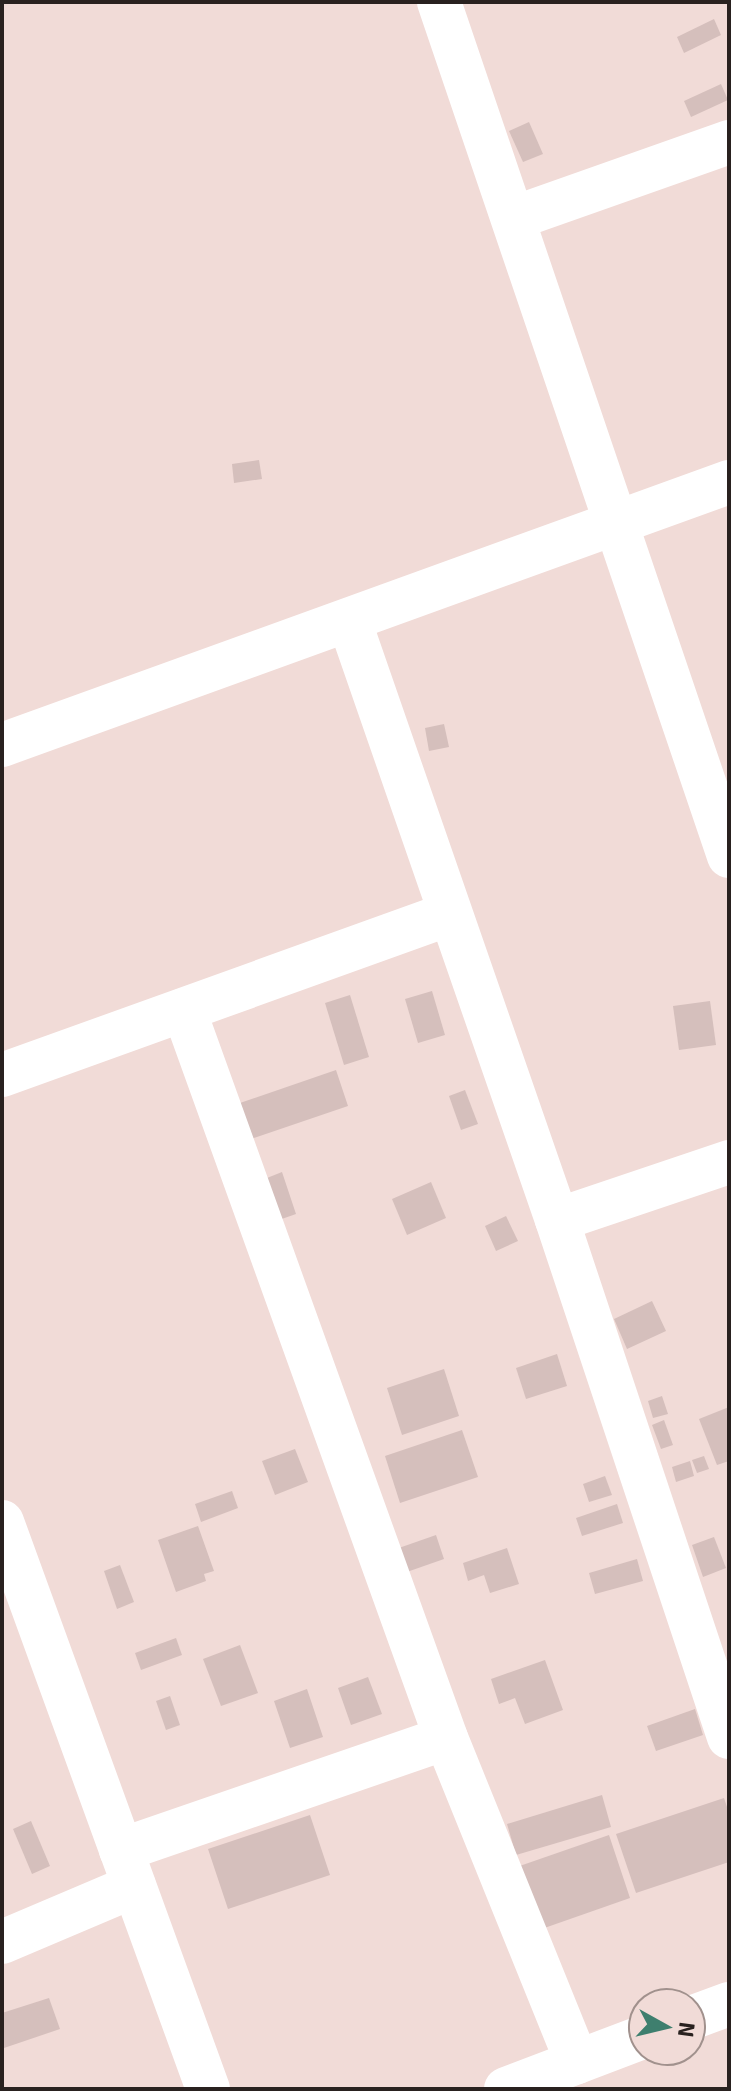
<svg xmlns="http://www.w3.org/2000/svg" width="731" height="2091" font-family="Signika,sans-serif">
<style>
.building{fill:#d5bfbc}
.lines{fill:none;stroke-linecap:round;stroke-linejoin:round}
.minor{stroke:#fff;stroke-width:44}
</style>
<rect width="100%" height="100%" fill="#f1dbd7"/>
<!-- building -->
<g class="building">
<polygon points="714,19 721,35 684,53 677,37"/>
<polygon points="721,84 728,100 691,117 684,101"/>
<polygon points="529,122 543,154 523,162 509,131"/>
<polygon points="259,460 262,479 234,483 232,464"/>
<polygon points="444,724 449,747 429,751 425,728"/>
<polygon points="432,991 445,1035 418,1043 405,999"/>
<polygon points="350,995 369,1057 344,1065 325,1003"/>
<polygon points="710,1001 716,1045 679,1050 673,1006"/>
<polygon points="336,1070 348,1106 248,1140 237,1104"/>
<polygon points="465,1090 478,1124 461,1130 449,1096"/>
<polygon points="282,1172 296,1214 276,1221 262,1180"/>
<polygon points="431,1182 446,1218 407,1235 392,1199"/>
<polygon points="506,1216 518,1241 496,1251 485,1226"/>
<polygon points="652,1301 666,1331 627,1349 614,1319"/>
<polygon points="557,1354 567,1386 526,1399 516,1368"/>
<polygon points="444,1369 459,1416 402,1435 387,1388"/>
<polygon points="662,1396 668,1414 653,1418 648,1401"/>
<polygon points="729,1407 729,1461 717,1465 699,1419"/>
<polygon points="664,1420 673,1445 661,1449 652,1425"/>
<polygon points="462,1430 478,1477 400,1503 385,1456"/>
<polygon points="295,1449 308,1482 275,1495 262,1461"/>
<polygon points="704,1456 709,1469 697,1473 692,1460"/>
<polygon points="690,1461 694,1476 676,1482 672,1467"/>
<polygon points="605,1476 612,1495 589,1502 583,1484"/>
<polygon points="232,1491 238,1508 201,1522 195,1504"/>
<polygon points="617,1504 623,1523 582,1536 576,1518"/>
<polygon points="198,1526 214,1571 204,1574 206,1581 176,1592 158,1540"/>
<polygon points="436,1535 444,1559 404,1573 396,1549"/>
<polygon points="714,1537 726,1568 703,1577 692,1545"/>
<polygon points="507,1548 519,1584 490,1593 484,1575 468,1581 463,1563"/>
<polygon points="637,1559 643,1581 595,1594 589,1573"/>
<polygon points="120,1565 134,1602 117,1609 104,1571"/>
<polygon points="176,1638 182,1655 141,1670 135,1653"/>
<polygon points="240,1645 258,1693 221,1706 203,1659"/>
<polygon points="545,1660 563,1710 525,1724 515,1698 499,1704 491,1679"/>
<polygon points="368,1677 382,1714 351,1725 338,1688"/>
<polygon points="307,1689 323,1737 290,1748 274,1701"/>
<polygon points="170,1696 180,1725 166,1730 156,1701"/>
<polygon points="695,1709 703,1735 656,1751 647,1726"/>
<polygon points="602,1795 611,1827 516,1855 507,1824"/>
<polygon points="724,1798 729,1813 729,1862 636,1893 616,1834"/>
<polygon points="310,1815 330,1875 228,1909 208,1849"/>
<polygon points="31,1821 50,1866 32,1874 13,1829"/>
<polygon points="609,1835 630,1898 533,1932 511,1869"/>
<polygon points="49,1998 60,2029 4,2048 2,2013"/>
</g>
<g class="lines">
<!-- minor -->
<g class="minor">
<polyline points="439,2 729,856"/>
<polyline points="514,218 729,142"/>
<polyline points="349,620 557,1220 729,1737"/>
<polyline points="2,745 729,482"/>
<polyline points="184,1010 446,1738 577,2062"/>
<polyline points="2,1075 449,914"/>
<polyline points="557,1220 729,1162"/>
<polyline points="2,1522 208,2089"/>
<polyline points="121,1850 446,1738"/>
<polyline points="2,1942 134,1886"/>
<polyline points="691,2018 729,2004"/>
<polyline points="506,2089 643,2037"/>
</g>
</g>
<!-- border -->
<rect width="731" height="2091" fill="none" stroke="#29211f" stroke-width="8"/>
<!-- north arrow -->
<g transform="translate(667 2027) rotate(98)"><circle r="38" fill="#f1dbd7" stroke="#a1918d" stroke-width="2"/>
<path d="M0-6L14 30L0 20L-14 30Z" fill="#3e7f6e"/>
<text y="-12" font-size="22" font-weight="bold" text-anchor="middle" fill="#29211f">N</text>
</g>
</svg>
